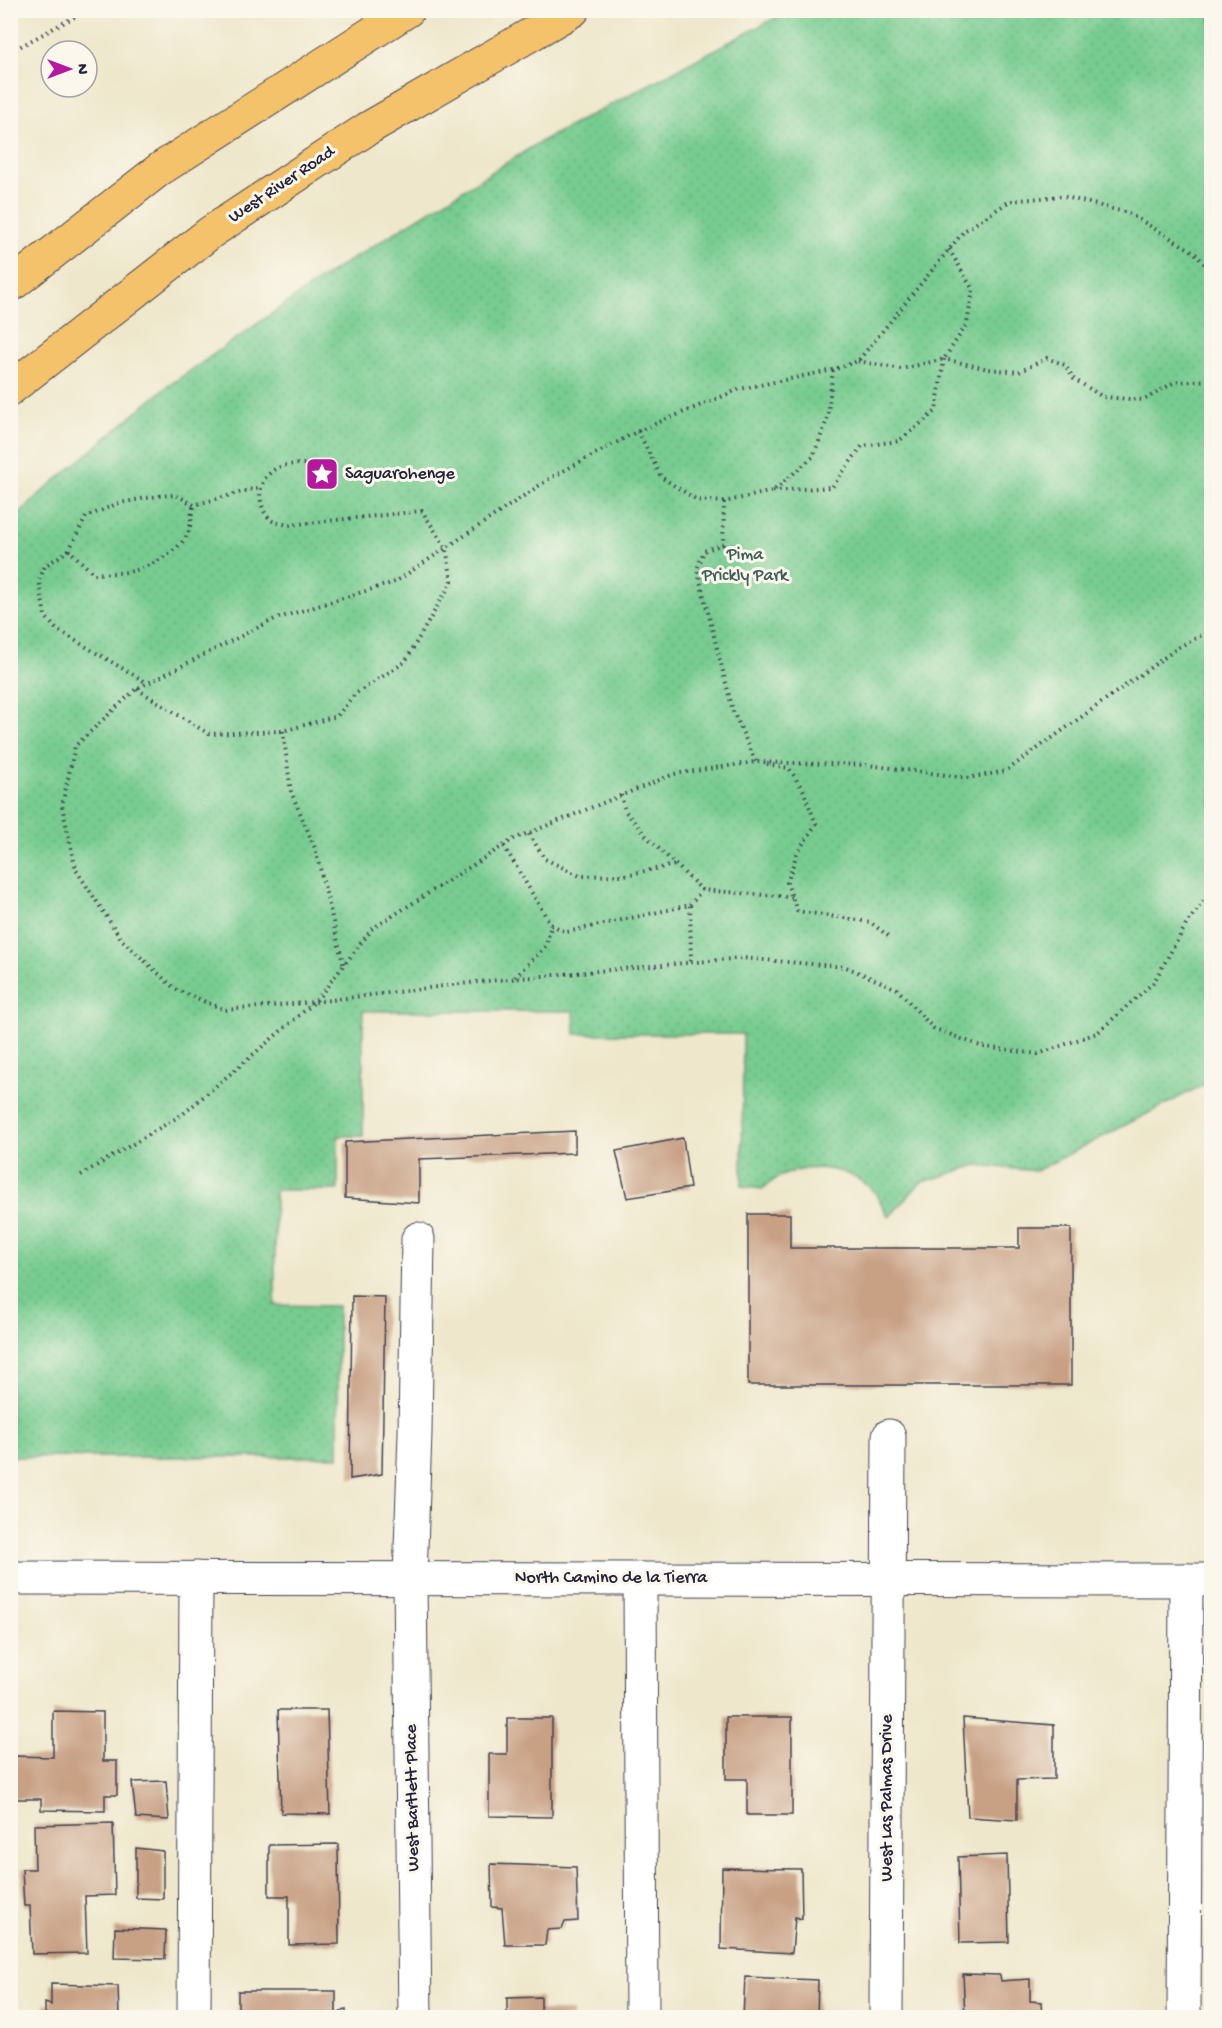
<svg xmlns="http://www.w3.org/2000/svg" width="1222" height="2028" font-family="'Gochi Hand',sans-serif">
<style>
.green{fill:url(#green-dots);stroke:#4c7766;stroke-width:1.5}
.building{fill:#c8a084}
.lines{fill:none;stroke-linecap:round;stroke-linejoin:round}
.minor-casing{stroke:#414051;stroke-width:35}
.major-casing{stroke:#414051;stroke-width:35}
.path{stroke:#414051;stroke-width:4;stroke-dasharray:1.5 4.5;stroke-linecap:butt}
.minor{stroke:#fff;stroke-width:33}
.major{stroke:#f4c26a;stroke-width:33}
.labels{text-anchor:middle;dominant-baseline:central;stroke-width:6;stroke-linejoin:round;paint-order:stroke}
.street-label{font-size:18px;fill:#22223b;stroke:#fbf7ec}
.poi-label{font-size:18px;fill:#22223b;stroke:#fbf7ec;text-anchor:start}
.park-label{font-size:18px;fill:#405e59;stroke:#fbf7ec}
</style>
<defs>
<pattern id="green-dots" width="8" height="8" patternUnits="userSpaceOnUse" patternTransform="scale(1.5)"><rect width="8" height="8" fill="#77cc90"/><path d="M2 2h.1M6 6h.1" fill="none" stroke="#67af7d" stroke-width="1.8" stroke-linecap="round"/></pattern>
</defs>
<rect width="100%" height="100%" fill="#fbf7ec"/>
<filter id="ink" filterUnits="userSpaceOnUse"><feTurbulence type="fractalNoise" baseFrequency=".0167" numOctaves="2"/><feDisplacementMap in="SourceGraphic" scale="12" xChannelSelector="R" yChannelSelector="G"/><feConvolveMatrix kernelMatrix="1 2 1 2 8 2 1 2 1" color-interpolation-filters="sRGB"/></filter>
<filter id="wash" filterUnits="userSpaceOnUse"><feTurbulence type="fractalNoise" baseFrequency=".008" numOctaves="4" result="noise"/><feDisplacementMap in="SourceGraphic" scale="24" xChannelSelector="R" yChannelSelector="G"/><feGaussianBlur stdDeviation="1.35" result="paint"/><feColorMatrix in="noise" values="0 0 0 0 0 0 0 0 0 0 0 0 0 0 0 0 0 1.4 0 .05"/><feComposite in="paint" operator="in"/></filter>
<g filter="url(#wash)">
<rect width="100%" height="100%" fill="#eee7cb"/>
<!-- green -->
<path class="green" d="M790 10 1211 11V1081L1036 1171 977 1165 920 1183 889 1217C884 1210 880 1200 875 1193 851 1167 813 1162 781 1176 774 1179 768 1185 762 1189L742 1186 743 1034H575L574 1011H363V1136H338V1190H275V1305L338 1306V1457H11V522L42 492 164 389 330 273 540 142Z"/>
<g id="blocks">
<!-- building -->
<g class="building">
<polygon points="575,1131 575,1153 419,1159 419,1203 345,1198 345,1142"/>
<polygon points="683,1138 690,1188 627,1198 616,1151"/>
<polygon points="748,1214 790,1214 790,1248 1019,1248 1019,1228 1071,1228 1071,1385 748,1385"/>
<polygon points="352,1296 385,1297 382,1474 350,1479"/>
<polygon points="278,1710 327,1710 330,1814 281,1813"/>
<polygon points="53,1711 103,1712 103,1761 117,1761 117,1795 105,1795 105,1811 41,1810 41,1799 12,1799 13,1756 53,1757"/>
<polygon points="726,1717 792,1717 792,1815 747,1815 747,1779 726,1779"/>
<polygon points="507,1718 552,1718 552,1817 489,1816 489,1754 507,1754"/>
<polygon points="963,1718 1054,1725 1054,1779 1017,1780 1017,1820 968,1817"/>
<polygon points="166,1781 169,1820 136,1818 132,1782"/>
<polygon points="113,1823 115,1895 85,1896 87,1953 32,1954 30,1906 24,1906 22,1869 35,1869 34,1825"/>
<polygon points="338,1844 339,1944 289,1945 289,1896 269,1896 269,1845"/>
<polygon points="136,1848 163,1851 163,1899 136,1898"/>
<polygon points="1007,1855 1009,1942 960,1943 958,1857"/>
<polygon points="491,1864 576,1867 578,1921 565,1922 562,1929 547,1930 545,1945 505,1945 502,1908 492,1907"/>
<polygon points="722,1868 801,1869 802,1919 795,1917 792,1953 721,1949"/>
<polygon points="115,1928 166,1930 165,1959 114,1958"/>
<polygon points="963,1974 1000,1975 1001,1981 1030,1979 1030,2001 1041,2002 1042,2018 965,2018"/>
<polygon points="745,1977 818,1980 817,2018 743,2018"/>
<polygon points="51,1984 118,1986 119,2018 45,2018 45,2003 51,2005"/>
<polygon points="238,1991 336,1991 336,2015 346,2009 346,2018 238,2018"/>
<polygon points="541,1997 541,2011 572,2011 572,2018 507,2018 507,1998"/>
</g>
</g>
</g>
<g filter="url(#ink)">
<use href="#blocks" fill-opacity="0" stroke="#414051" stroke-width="1.5"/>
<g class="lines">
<!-- minor casing -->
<g class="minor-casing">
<g id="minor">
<polyline points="10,1578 1212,1580"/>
<polyline points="640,1579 642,2018"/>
<polyline points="194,2018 196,1578"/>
<polyline points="415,2018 410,1578 415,1433 418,1239"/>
<polyline points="886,2018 889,1436"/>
<polyline points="1184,2018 1186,1580"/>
</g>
</g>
<!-- major casing -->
<g class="major-casing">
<g id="major">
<polyline points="10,286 160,169 408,10"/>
<polyline points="10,389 211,232 367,129 573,10"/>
</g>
</g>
<!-- path -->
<g class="path">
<polyline points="10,52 87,10"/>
<polyline points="1212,273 1194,252 1128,213 1062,196 1010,201 964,231 858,361 833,370 740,389 638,431 552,477 395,582 275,619 136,689 75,746 62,806 76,870 122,940 175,989 225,1010 315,1002 477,982 741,958 846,967 897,989 933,1028 983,1047 1038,1054 1097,1033 1154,982 1187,923 1212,890"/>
<polyline points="858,361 901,369 944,359 967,324 973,290 949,249"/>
<polyline points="638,431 661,477 697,500 724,502 773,491 813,457 827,420 833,370"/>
<polyline points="773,491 832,487 862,446 899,441 936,411 944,359 988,369 1019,372 1047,358 1065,365 1074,379 1103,397 1144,400 1175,382 1212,380"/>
<polyline points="724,502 723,544 704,551 697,569 733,711 756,762"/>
<path d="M189 532 194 505C190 514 192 525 188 533 180 550 154 565 136 570 123 574 107 573 94 574L69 550 86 517 119 503 158 496 176 495 194 505 260 487"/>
<polyline points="69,550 45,566 39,580 45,616 56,629 147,683"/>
<path d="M137 689 209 734 283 731 337 716 355 694 405 662 452 581 446 548 422 511 289 525C284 524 275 523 271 520 258 509 256 484 270 473 279 464 294 464 306 464"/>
<polyline points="283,731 291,792 315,848 344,967"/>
<polyline points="767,764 789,768 803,790 816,824 797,853 787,883 797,911 870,922 891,938"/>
<polyline points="621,795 625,811 646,836 702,890"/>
<polyline points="529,834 545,859 580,876 625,875 675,865"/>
<polyline points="504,846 551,925 546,946 515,977"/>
<polyline points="690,905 702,890 792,897"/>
<polyline points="551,925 567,932 690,905 691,962"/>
<polyline points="81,1175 183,1114 315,1002 372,929 514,839 674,774 755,762 868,765 969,778 1006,771 1179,647 1212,630"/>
</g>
<!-- minor -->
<use href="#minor" class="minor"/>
<!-- major -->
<use href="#major" class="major"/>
</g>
</g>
<!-- icons -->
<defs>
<g id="sight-square" transform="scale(1.725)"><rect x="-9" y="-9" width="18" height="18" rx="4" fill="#b5179e" stroke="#fbf7ec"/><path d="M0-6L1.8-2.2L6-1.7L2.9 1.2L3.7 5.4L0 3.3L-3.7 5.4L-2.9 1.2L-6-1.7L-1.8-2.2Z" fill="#fff"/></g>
</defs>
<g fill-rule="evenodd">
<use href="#sight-square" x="322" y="474"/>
</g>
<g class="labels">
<!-- street labels -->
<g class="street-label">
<text transform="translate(282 185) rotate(-34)">West River Road</text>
<text x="611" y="1578">North Camino de la Tierra</text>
<text transform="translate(413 1798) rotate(-91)">West Bartlett Place</text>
<text transform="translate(887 1798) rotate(-90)">West Las Palmas Drive</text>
</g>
<!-- poi labels -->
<g class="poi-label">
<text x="345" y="474">Saguarohenge</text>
</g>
<!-- park labels -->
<g class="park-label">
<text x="745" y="555">Pima<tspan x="745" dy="21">Prickly Park</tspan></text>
</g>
</g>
<!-- margin -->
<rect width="1222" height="2028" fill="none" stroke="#fbf7ec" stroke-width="36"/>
<!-- north arrow -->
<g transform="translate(69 69) rotate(90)"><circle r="28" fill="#fbf7ec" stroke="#a4a2a5" stroke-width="1.5"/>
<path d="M0-4.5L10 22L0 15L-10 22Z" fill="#b5179e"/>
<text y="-9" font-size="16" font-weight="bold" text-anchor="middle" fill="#22223b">N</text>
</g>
</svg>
